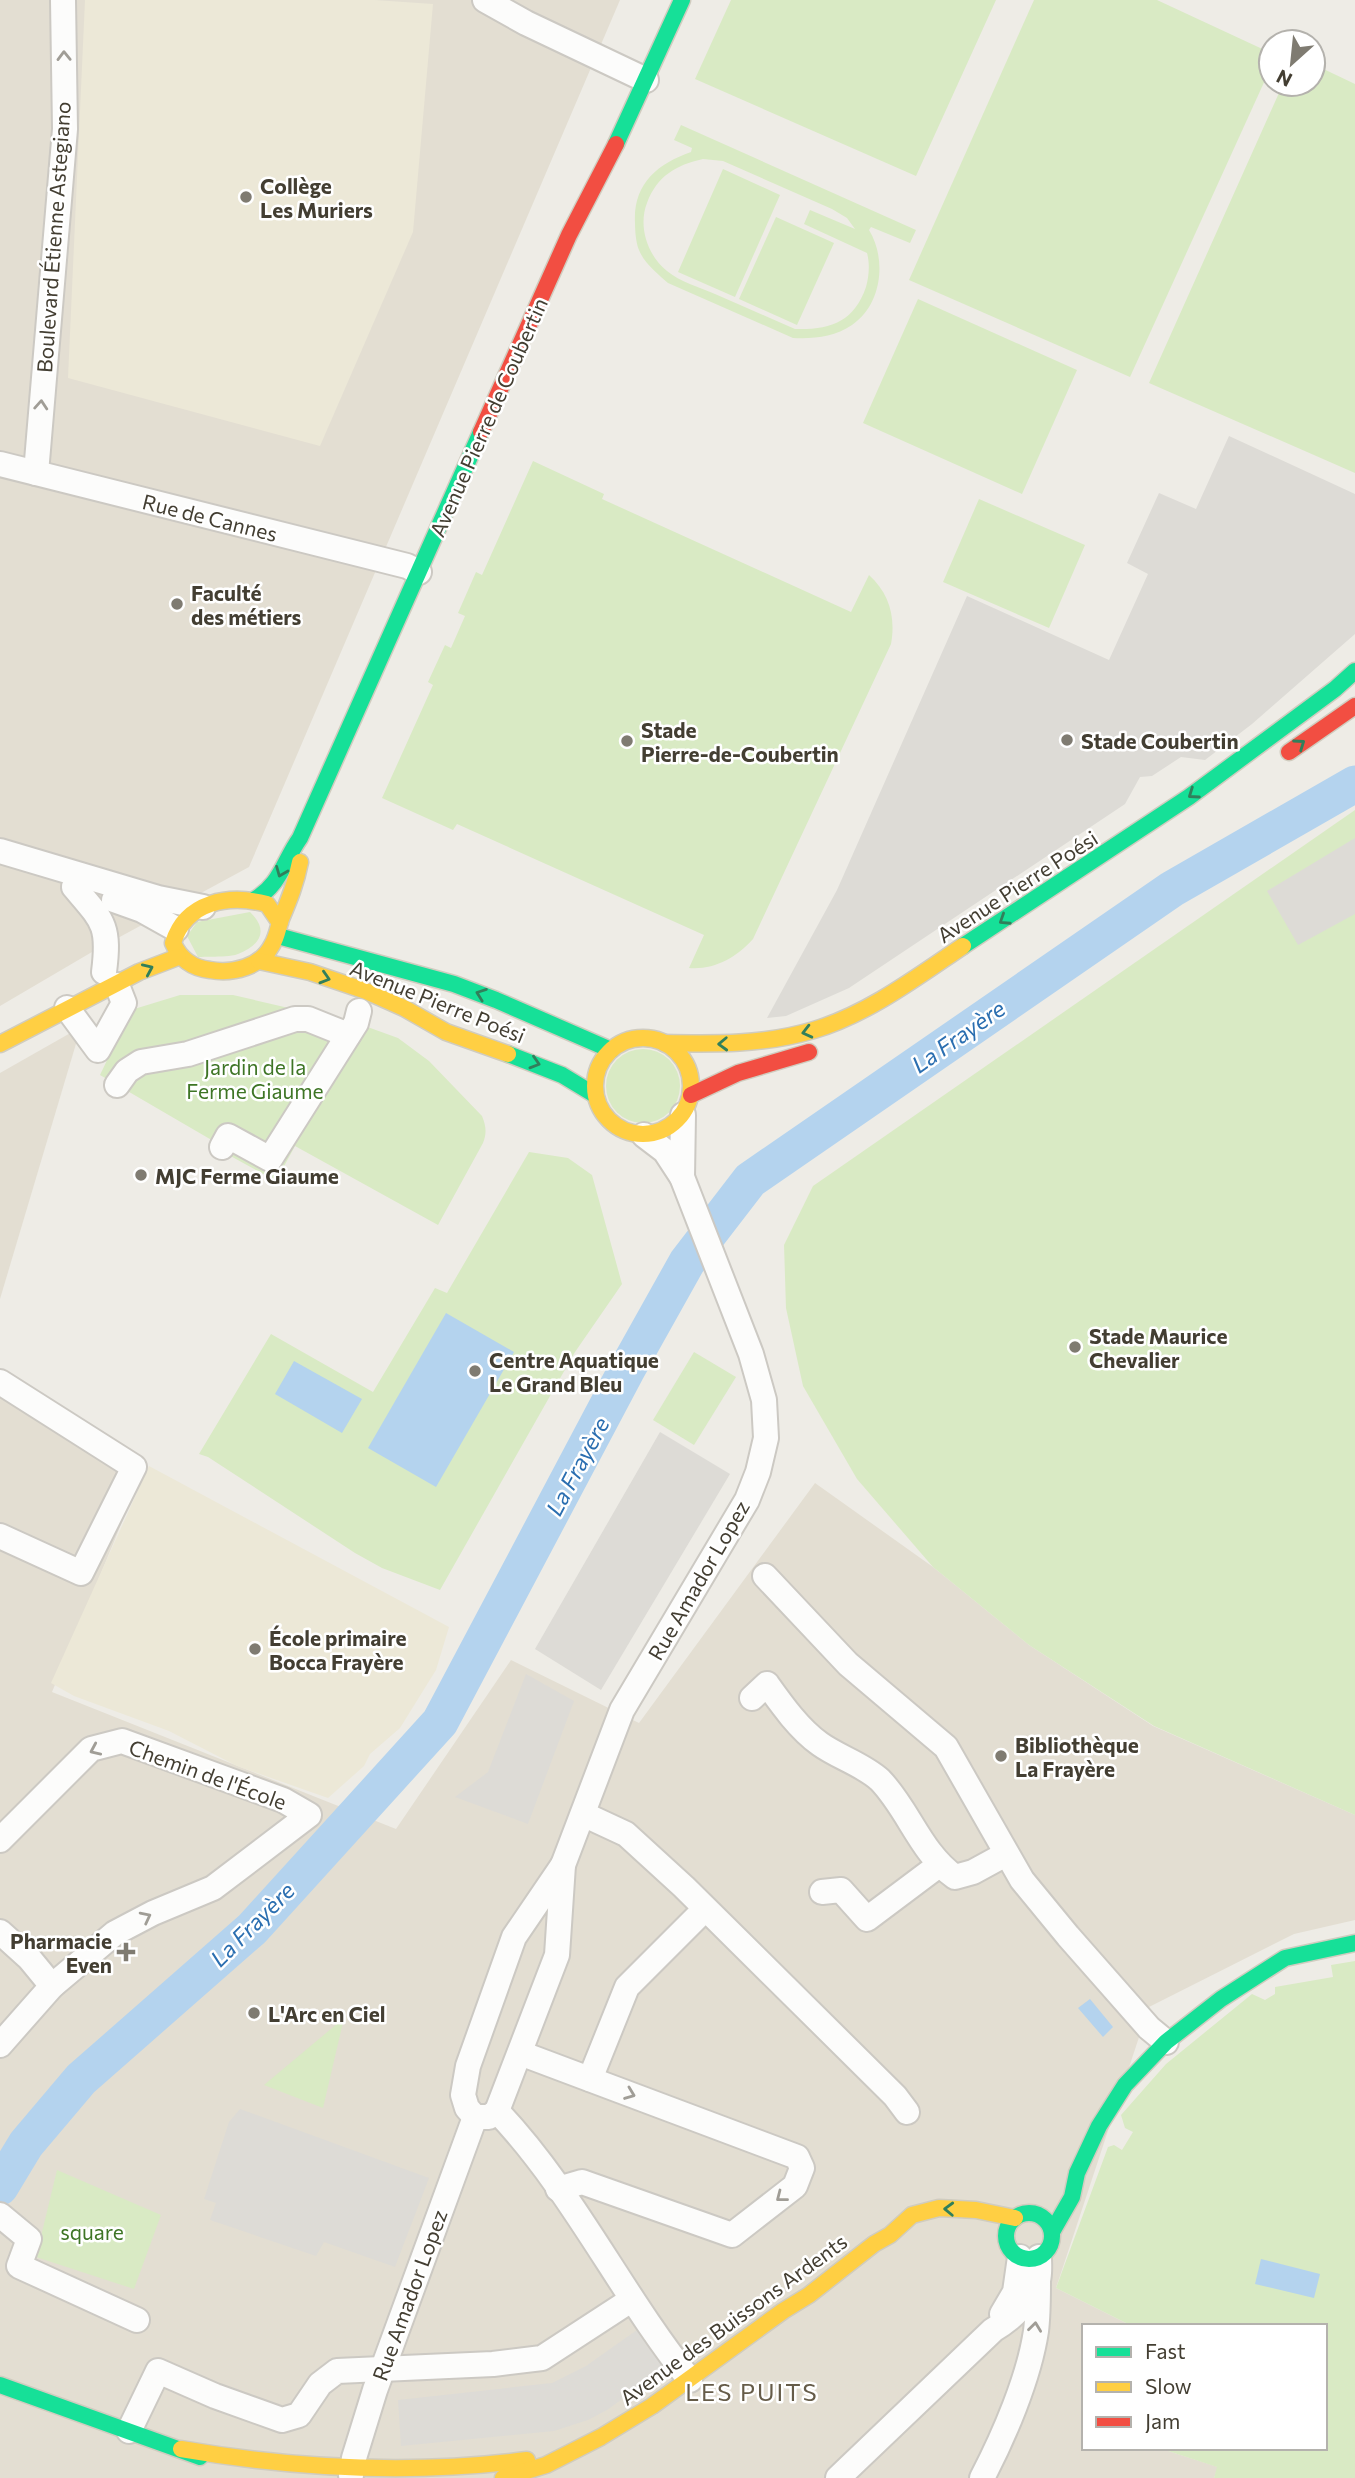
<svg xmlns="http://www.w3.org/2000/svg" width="1355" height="2478" font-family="Commissioner,sans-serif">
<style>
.residential{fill:#e3ded2}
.education{fill:#ece8d7}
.green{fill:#d9eac4;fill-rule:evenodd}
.parking{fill:#dddbd6}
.water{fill:#b4d3ee}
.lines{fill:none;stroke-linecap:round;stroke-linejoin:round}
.river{stroke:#b4d3ee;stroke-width:37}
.street-casing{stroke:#ccc9c3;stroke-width:28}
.fast-casing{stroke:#d0ccbf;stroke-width:19}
.slow-casing{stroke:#d0ccbf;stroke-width:19}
.jam-casing{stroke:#d0ccbf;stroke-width:19}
.street{stroke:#fcfcfb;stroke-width:24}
.fast{stroke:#16e098;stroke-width:16}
.slow{stroke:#ffcf43;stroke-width:16}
.jam{stroke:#f24e42;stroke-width:16}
.oneway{stroke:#a09d96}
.oneway2{stroke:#317f5b}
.poi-dot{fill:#7f7b71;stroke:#fff;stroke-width:2.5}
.labels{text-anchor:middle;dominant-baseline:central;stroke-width:5;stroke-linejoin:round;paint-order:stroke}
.poi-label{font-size:21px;font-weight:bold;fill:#433e32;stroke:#fff;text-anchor:start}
.street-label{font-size:21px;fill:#433e32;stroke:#fff}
.park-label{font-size:21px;fill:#3e7525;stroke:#fff}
.water-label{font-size:23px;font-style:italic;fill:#2a6eb0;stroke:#fff}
.quarter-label{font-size:24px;letter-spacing:2px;fill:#665c49;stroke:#fff}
</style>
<rect width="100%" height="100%" fill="#eeece6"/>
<!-- residential -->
<g class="residential">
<polygon points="0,0 620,0 249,867 92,952 0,1006"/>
<polygon points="81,1027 0,1299 0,1073"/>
<polygon points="0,1379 146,1464 52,1692 396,1829 511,1660 639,1723 815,1483 933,1567 1029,1645 1153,1726 1355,1815 1355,1920 1294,1934 1149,2007 1056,2288 1132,2326 1084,2326 1084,2448 1159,2448 1218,2467 1214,2478 0,2478"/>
</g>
<!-- education -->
<g class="education">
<polygon points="85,0 375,0 433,4 413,232 320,446 68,378"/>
<polygon points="149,1466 449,1627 436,1670 400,1728 370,1754 364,1766 328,1798 237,1766 169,1731 74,1696 51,1683"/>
</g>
<!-- green -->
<g class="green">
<polygon points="731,0 996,0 916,176 695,79"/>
<polygon points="1034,0 1157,0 1271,53 1271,67 1130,377 909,280"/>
<polygon points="1313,64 1355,84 1355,473 1149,383 1283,84 1313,84"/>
<path d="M681 125 916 230 910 243 871 227 869 230C887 259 882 305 852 325 834 337 814 339 793 338L668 283C658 274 644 263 639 250 636 243 635 231 635 223 633 184 657 164 691 152L692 148 674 140ZM703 159 723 161 832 209 847 218 855 229 810 210 804 224 867 253C870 264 869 276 866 287 854 322 830 330 795 329 768 317 742 306 715 294 699 287 680 282 667 271 647 255 638 226 647 203 657 176 676 165 703 159Z"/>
<polygon points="723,169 780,195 735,297 678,272"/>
<polygon points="776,217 834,243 797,325 739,299"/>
<polygon points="918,299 1077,370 1022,494 863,423"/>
<path d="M533 461 604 494 602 499 851 612 869 575C889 593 896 617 891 644L753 939C736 958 714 970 689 968L704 935 457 824 453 830 382 798 433 685 428 682 445 645 451 648 465 616 458 613 476 572 482 575Z"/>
<polygon points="979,499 1085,545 1049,628 943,582"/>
<polygon points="1355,810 1355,1815 1154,1726 1029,1645 933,1567 857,1479 803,1386 786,1308 784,1245 813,1186"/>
<path d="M250 912C269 930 261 945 238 954 227 958 210 956 198 957L187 936 197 922Z"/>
<path d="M180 995H233L362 1025 398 1038 429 1061 482 1116C486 1126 487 1133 483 1143L438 1225 295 1146 276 1181 225 1153 227 1149 100 1075 131 1010Z"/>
<circle cx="643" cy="1086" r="37"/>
<polygon points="529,1152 568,1158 592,1175 622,1284 575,1352 440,1590 382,1568 355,1553 208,1457 199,1454 271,1334 373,1392 435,1288 447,1293"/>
<polygon points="694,1352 736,1377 694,1445 653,1420"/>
<polygon points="1355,1961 1355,2478 1214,2478 1217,2467 1159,2448 1325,2448 1325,2326 1132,2326 1056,2288 1108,2147 1114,2145 1122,2150 1133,2132 1125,2128 1121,2115 1166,2064 1252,1994 1265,2000 1275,1994 1275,1987 1333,1977 1331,1965"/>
<polygon points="344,2018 323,2108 264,2085"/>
<polygon points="57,2170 161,2215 134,2289 36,2257"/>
</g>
<!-- parking -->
<g class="parking">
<polygon points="1229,436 1355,494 1355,634 1252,724 1205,760 1181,757 1152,776 1140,777 1125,804 849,988 786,1016 767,1018 837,890 967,596 1109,660 1148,574 1127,563 1159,493 1196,509"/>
<polygon points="1355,838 1355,914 1298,945 1267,891"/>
<polygon points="660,1432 730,1474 601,1690 535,1649"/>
<polygon points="526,1674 574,1701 528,1824 455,1797 488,1772"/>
<polygon points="240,2109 429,2178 395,2267 324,2242 316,2256 210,2220 216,2203 204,2199 229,2122"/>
<polygon points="637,2330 665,2368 607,2410 588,2420 554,2431 401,2446 398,2400 552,2383 586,2366"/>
</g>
<!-- water -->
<g class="water">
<polygon points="446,1313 514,1352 436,1487 368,1448"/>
<polygon points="294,1361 362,1399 342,1433 275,1394"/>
<polygon points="1090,1999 1113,2027 1103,2037 1078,2008"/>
<polygon points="1261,2259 1320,2274 1314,2298 1255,2284"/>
</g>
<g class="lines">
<!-- river -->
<polyline class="river" points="0,2187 26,2144 81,2079 252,1929 440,1722 626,1371 687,1262 750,1180 1172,889 1355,784"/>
<!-- street casing -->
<g class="street-casing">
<g id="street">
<polyline points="485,0 526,23 646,80"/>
<polyline points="0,464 407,566 419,572"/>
<polyline points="36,473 65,129 63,0"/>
<polyline points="0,851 158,898 203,907"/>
<path d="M74 887C103 921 110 925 104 972"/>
<polyline points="114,900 142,910 176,929"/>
<polyline points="67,1008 98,1050 124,1003 117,985"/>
<polyline points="117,1085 127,1071 141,1062 188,1054 295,1019 308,1019 348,1035"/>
<polyline points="222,1147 228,1136 270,1159 356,1023 359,1011"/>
<polyline points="682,1177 683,1115"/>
<polyline points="0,1382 134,1467 81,1573 0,1536"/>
<polyline points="765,1576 848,1664 946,1747 1022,1880 1068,1936 1149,2028 1166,2042"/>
<path d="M752 1698 767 1684C782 1705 799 1729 820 1744 838 1757 864 1765 880 1780 909 1810 920 1852 955 1877L973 1872 1006 1854"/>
<polyline points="583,1814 626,1834 684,1887 895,2096 907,2112"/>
<polyline points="0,1840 91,1749 122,1741 283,1800 309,1815 213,1888 153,1913 115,1933 52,1986 0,2045"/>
<polyline points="563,1865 622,1710 747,1500 758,1472 766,1438 764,1400 751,1354 682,1177 665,1151 644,1135"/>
<polygon points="563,1865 557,1955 497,2111 489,2117 475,2117 467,2108 463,2095 468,2066 514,1937"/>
<polyline points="822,1892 841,1890 867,1919 939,1865"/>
<polyline points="0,1932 29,1958 52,1986"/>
<polyline points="520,2053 797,2157 802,2168 795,2186 732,2235 582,2182 558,2189"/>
<polyline points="590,2079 627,1987 705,1909"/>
<path d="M497 2111C573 2191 621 2294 690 2380"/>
<polyline points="0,2215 29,2239 19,2266 137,2320"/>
<polyline points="1002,2314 1015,2292 1020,2257"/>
<polyline points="129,2431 158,2371 215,2396 282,2420 299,2415 320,2384 337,2371 493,2364 542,2358 631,2300"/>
<polyline points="351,2475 354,2458 375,2390 475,2117"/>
<path d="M838 2478 993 2330C1010 2320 1033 2300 1038 2280 1040 2273 1039 2264 1039 2257"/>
<path d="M982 2478C1004 2436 1029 2378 1036 2331 1038 2315 1038 2298 1038 2282"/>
</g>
</g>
<!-- fast casing -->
<g class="fast-casing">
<g id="fast">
<polyline points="616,144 682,0"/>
<path d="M254 900C281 884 283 862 300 838L481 432"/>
<polyline points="278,936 454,984 496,1000 611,1050"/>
<polyline points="963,946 1189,797 1335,689 1355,671"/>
<polyline points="508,1054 562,1075 595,1095"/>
<circle cx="1029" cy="2236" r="23"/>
<polyline points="1052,2232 1072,2197 1077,2173 1099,2126 1125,2085 1166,2042 1221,1999 1285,1958 1355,1943"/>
<polyline points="0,2385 200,2457"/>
</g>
</g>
<!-- slow casing -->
<g class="slow-casing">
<g id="slow">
<path d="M280 923 267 904C229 894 186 901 173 943 180 959 192 968 210 970 233 974 261 967 272 945 277 937 278 928 281 919 289 900 296 883 300 862"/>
<polyline points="259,961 310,972 366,991 404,1008 446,1032 508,1054"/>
<circle cx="643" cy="1086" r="48"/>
<path d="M664 1043C714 1044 765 1045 814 1030 868 1014 917 977 963 946"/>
<polyline points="0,1044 139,972 178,957"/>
<path d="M181 2449C297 2469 410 2475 527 2460"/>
<polyline points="503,2478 546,2465 601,2437 652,2406 783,2311 809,2295 874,2244 890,2235 912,2215 939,2208 976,2210 1015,2218"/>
</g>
</g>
<!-- jam casing -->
<g class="jam-casing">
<g id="jam">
<polyline points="481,432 569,235 616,144"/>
<polyline points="1289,752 1355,706"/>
<polyline points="691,1095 738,1073 809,1052"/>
</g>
</g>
<!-- street -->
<use href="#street" class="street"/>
<!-- fast -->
<use href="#fast" class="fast"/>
<!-- slow -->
<use href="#slow" class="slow"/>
<!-- jam -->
<use href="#jam" class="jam"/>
</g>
<!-- one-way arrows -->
<defs><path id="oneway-chevron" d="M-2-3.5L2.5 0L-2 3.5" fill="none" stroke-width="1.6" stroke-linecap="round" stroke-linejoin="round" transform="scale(1.75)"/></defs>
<g class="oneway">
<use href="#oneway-chevron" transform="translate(64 56) rotate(-91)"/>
<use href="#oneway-chevron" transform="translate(41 405) rotate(-86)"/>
<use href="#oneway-chevron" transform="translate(95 1750) rotate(156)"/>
<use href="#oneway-chevron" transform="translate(146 1917) rotate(-27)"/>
<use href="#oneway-chevron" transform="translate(630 2094) rotate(21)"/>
<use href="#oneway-chevron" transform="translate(781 2197) rotate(142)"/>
<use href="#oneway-chevron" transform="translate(1035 2327) rotate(-83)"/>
</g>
<g class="oneway2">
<use href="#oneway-chevron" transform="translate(1300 744) rotate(-35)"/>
<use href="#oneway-chevron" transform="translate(1193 794) rotate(145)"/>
<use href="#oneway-chevron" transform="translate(281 872) rotate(112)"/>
<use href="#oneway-chevron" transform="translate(1004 920) rotate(147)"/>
<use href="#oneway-chevron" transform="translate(148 969) rotate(-24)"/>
<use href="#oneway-chevron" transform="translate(325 978) rotate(17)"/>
<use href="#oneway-chevron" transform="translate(481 994) rotate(-160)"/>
<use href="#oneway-chevron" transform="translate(807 1032) rotate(166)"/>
<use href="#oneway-chevron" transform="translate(723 1044) rotate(178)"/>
<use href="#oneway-chevron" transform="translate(535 1063) rotate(17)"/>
<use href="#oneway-chevron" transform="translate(949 2209) rotate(-178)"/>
</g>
<!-- markers -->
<g class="poi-dot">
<circle cx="246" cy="197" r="7"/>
<circle cx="177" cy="604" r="7"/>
<circle cx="1067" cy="740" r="7"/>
<circle cx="627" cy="741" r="7"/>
<circle cx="141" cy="1175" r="7"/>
<circle cx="1075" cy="1347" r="7"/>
<circle cx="475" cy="1371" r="7"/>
<circle cx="255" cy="1649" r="7"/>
<circle cx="1001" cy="1756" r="7"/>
<path d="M122.5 1941.5h7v7h7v7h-7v7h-7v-7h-7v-7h7z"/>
<circle cx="254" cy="2013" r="7"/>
</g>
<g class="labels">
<!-- poi labels -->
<g class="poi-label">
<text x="260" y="185">Collège<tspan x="260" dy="24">Les Muriers</tspan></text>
<text x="191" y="592">Faculté<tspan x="191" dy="24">des métiers</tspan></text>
<text x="641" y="729">Stade<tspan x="641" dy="24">Pierre-de-Coubertin</tspan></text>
<text x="1081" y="740">Stade Coubertin</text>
<text x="155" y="1175">MJC Ferme Giaume</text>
<text x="1089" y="1335">Stade Maurice<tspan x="1089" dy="24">Chevalier</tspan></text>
<text x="489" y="1359">Centre Aquatique<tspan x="489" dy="24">Le Grand Bleu</tspan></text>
<text x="269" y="1637">École primaire<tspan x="269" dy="24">Bocca Frayère</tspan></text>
<text x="1015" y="1744">Bibliothèque<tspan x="1015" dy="24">La Frayère</tspan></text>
<text x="112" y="1940" text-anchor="end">Pharmacie<tspan x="112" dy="24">Even</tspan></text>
<text x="268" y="2013">L'Arc en Ciel</text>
</g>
<!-- street labels -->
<g class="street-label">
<text transform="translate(53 237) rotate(-86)">Boulevard Étienne Astegiano</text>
<text transform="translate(488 417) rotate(-66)">Avenue Pierre de Coubertin</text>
<text transform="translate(210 517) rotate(14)">Rue de Cannes</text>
<text transform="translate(1017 886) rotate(-33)">Avenue Pierre Poési</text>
<text transform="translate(438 1001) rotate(22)">Avenue Pierre Poési</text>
<text transform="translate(698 1580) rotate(-60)">Rue Amador Lopez</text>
<text transform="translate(208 1774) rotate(20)">Chemin de l'École</text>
<text transform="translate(409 2295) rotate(-70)">Rue Amador Lopez</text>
<text transform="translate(733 2319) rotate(-36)">Avenue des Buissons Ardents</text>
</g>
<!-- park labels -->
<g class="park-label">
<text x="255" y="1066">Jardin de la<tspan x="255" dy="24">Ferme Giaume</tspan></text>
<text x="92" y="2231">square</text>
</g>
<!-- water labels -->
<g class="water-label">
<text transform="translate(958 1036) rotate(-35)">La Frayère</text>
<text transform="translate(577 1466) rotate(-62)">La Frayère</text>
<text transform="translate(252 1924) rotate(-45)">La Frayère</text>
</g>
<!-- quarter labels -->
<g class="quarter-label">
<text x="752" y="2391">LES PUITS</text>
</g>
</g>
<!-- legend -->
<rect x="1082" y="2324" width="245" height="126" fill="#ffffff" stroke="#b4b2ad" stroke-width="2"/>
<rect x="1096" y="2347" width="35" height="10" fill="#16e098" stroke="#b4b2ad" stroke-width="2"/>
<text x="1145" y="2359" font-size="21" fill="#433e32">Fast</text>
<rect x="1096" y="2382" width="35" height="10" fill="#ffcf43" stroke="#b4b2ad" stroke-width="2"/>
<text x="1145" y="2394" font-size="21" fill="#433e32">Slow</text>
<rect x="1096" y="2417" width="35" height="10" fill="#f24e42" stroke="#b4b2ad" stroke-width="2"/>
<text x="1145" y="2429" font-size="21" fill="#433e32">Jam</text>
<!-- north arrow -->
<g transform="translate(1292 63) rotate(207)"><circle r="33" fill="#ffffff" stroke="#b4b2ad" stroke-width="2"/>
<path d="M0-5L12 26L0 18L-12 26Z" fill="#7f7b71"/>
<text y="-10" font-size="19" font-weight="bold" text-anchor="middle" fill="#433e32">N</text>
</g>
</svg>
